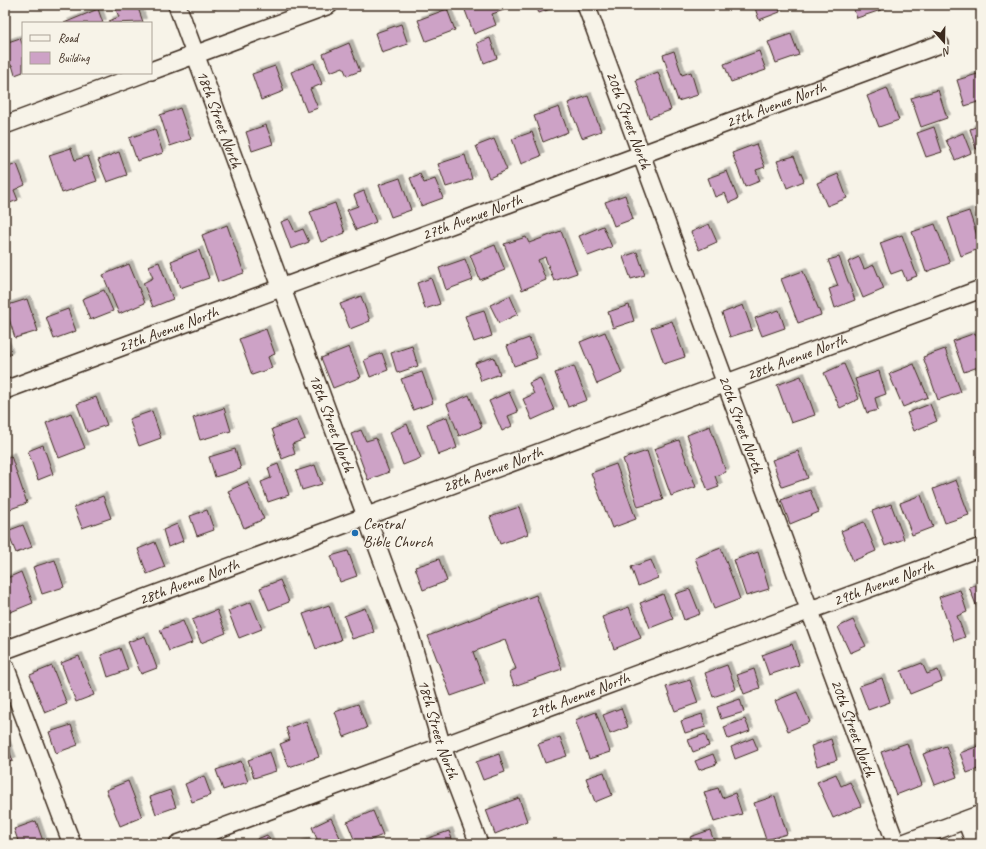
<svg xmlns="http://www.w3.org/2000/svg" width="986" height="849" font-family="Caveat,sans-serif">
<style>
.building{fill:#cda2c6;stroke:#3b2a1e;filter:url(#shadow)}
.lines{fill:none;stroke-linecap:round;stroke-linejoin:round}
.minor-casing{stroke:#3b2a1e;stroke-width:20}
.minor{stroke:#f7f3e8;stroke-width:17}
.poi-dot{fill:#1f6fb2;stroke:#f7f3e8;stroke-width:1.5}
.labels{text-anchor:middle;dominant-baseline:central;stroke-width:3;stroke-linejoin:round;paint-order:stroke}
.street-label{font-size:16px;fill:#3b2a1e;stroke:#f7f3e8}
.poi-label{font-size:16px;fill:#3b2a1e;stroke:#f7f3e8;text-anchor:start}
</style>
<defs>
<filter id="shadow"><feDropShadow dx="3.5" dy="-3.5" stdDeviation="0" flood-color="#0004"/></filter>
</defs>
<rect width="100%" height="100%" fill="#f7f3e8"/>
<filter id="ink" filterUnits="userSpaceOnUse"><feTurbulence type="fractalNoise" baseFrequency=".025" numOctaves="2"/><feDisplacementMap in="SourceGraphic" scale="8" xChannelSelector="R" yChannelSelector="G"/><feConvolveMatrix kernelMatrix="1 2 1 2 8 2 1 2 1" color-interpolation-filters="sRGB"/></filter>
<g filter="url(#ink)">
<!-- building -->
<g class="building">
<polygon points="114,5 137,5 143,22 110,23 109,21 119,17"/>
<polygon points="213,5 223,5 214,9"/>
<polygon points="463,5 502,5 504,10 492,14 496,25 474,34"/>
<polygon points="535,5 552,5 553,8 539,13"/>
<polygon points="754,5 778,5 780,12 759,20"/>
<polygon points="852,5 889,5 890,7 857,18"/>
<polygon points="98,9 103,23 64,23"/>
<polygon points="447,9 455,30 426,41 418,20"/>
<polygon points="401,24 408,44 382,53 375,33"/>
<polygon points="791,34 799,55 776,63 768,42"/>
<polygon points="20,38 23,46 23,72 15,75 12,65 5,68 5,43"/>
<polygon points="490,38 497,58 484,63 477,43"/>
<polygon points="349,43 360,71 347,76 343,67 330,72 323,54"/>
<polygon points="674,51 682,75 691,72 698,95 678,101 663,55"/>
<polygon points="759,51 766,70 731,82 724,64"/>
<polygon points="314,63 322,84 310,89 318,108 307,112 291,72"/>
<polygon points="275,66 284,91 261,100 252,74"/>
<polygon points="658,72 671,110 649,118 636,80"/>
<polygon points="981,73 981,101 965,106 957,80"/>
<polygon points="887,88 899,120 879,127 867,96"/>
<polygon points="938,90 947,118 921,127 911,98"/>
<polygon points="588,96 601,131 582,138 568,103"/>
<polygon points="559,107 568,132 543,142 534,116"/>
<polygon points="180,108 191,139 170,146 160,115"/>
<polygon points="981,114 981,148 976,149 970,129 981,125 977,115"/>
<polygon points="266,125 273,144 252,151 246,132"/>
<polygon points="934,127 942,152 926,157 917,133"/>
<polygon points="155,129 163,153 137,161 129,138"/>
<polygon points="532,132 541,156 521,164 512,139"/>
<polygon points="963,133 971,153 955,160 946,140"/>
<polygon points="494,139 507,170 489,178 476,146"/>
<polygon points="756,144 765,167 756,170 760,181 745,187 732,153"/>
<polygon points="71,148 75,160 88,156 97,181 62,193 49,155"/>
<polygon points="119,152 127,175 107,182 98,160"/>
<polygon points="465,155 472,179 446,187 438,164"/>
<polygon points="794,156 804,181 787,188 777,161"/>
<polygon points="17,164 25,185 14,190 18,200 7,204 5,168"/>
<polygon points="727,171 738,199 729,203 725,193 715,197 708,178"/>
<polygon points="420,174 424,183 435,179 443,198 421,206 410,178"/>
<polygon points="838,174 847,198 827,206 817,183"/>
<polygon points="400,178 411,210 391,217 379,185"/>
<polygon points="364,191 376,222 356,230 347,210 358,206 354,195"/>
<polygon points="625,195 633,219 614,226 605,202"/>
<polygon points="335,203 345,233 321,242 310,212"/>
<polygon points="969,211 981,248 961,256 948,218"/>
<polygon points="289,219 295,232 303,229 309,242 291,249 281,222"/>
<polygon points="709,224 717,242 699,250 691,232"/>
<polygon points="935,224 950,263 926,272 912,232"/>
<polygon points="227,225 244,273 218,282 202,235"/>
<polygon points="603,226 612,247 588,256 579,236"/>
<polygon points="561,231 577,273 554,281 545,257 538,260 546,280 522,290 504,244 526,237 529,243"/>
<polygon points="902,235 917,276 906,280 902,270 891,274 880,243"/>
<polygon points="495,245 505,270 480,280 470,255"/>
<polygon points="199,250 209,278 180,288 171,261"/>
<polygon points="637,252 645,275 631,279 623,257"/>
<polygon points="839,257 855,300 835,308 829,289 838,286 828,260"/>
<polygon points="859,257 864,269 874,265 884,289 863,298 848,262"/>
<polygon points="465,259 473,280 446,290 439,268"/>
<polygon points="159,262 173,299 153,307 143,283 153,278 148,266"/>
<polygon points="129,264 145,303 119,314 103,275"/>
<polygon points="803,271 821,315 798,323 781,279"/>
<polygon points="431,278 440,304 425,309 417,283"/>
<polygon points="104,290 113,311 90,320 82,299"/>
<polygon points="361,296 370,321 350,329 340,304"/>
<polygon points="510,296 518,314 499,323 490,305"/>
<polygon points="27,299 38,331 15,338 5,306"/>
<polygon points="629,305 634,321 613,328 608,312"/>
<polygon points="743,305 752,330 730,337 722,313"/>
<polygon points="68,309 76,331 54,339 46,317"/>
<polygon points="484,310 492,336 474,342 465,316"/>
<polygon points="779,310 785,328 762,336 755,318"/>
<polygon points="672,321 685,357 664,364 651,328"/>
<polygon points="266,329 275,354 268,357 272,368 252,375 239,339"/>
<polygon points="605,332 622,373 597,384 580,342"/>
<polygon points="975,333 981,348 981,366 964,372 953,341"/>
<polygon points="529,338 537,358 514,366 507,346"/>
<polygon points="5,342 10,355 5,357"/>
<polygon points="412,346 418,366 397,373 391,353"/>
<polygon points="349,347 361,377 333,388 321,358"/>
<polygon points="945,349 961,392 938,400 923,357"/>
<polygon points="382,353 388,370 370,377 364,360"/>
<polygon points="494,357 500,374 481,381 475,363"/>
<polygon points="844,364 859,399 840,408 824,373"/>
<polygon points="914,364 928,397 903,407 889,374"/>
<polygon points="574,366 587,400 568,407 555,373"/>
<polygon points="879,371 886,394 875,398 878,410 867,413 855,379"/>
<polygon points="422,372 433,403 413,410 401,379"/>
<polygon points="801,376 815,415 791,423 777,385"/>
<polygon points="540,378 554,410 532,420 523,399 534,394 529,383"/>
<polygon points="509,392 518,412 508,416 512,426 502,431 489,401"/>
<polygon points="469,395 482,427 459,436 447,404"/>
<polygon points="96,397 107,425 87,432 77,404"/>
<polygon points="930,404 937,421 914,431 907,413"/>
<polygon points="224,408 231,431 200,440 193,418"/>
<polygon points="152,411 161,438 139,446 129,419"/>
<polygon points="71,413 85,448 59,458 46,423"/>
<polygon points="447,417 457,448 438,455 427,424"/>
<polygon points="297,420 305,439 292,444 295,454 282,459 272,429"/>
<polygon points="407,424 421,458 403,465 390,432"/>
<polygon points="710,426 726,472 715,476 719,487 708,491 687,435"/>
<polygon points="361,430 366,441 376,438 389,472 368,480 351,434"/>
<polygon points="679,440 696,487 671,496 654,449"/>
<polygon points="43,445 53,474 38,480 28,451"/>
<polygon points="235,449 241,469 215,477 209,457"/>
<polygon points="647,451 663,500 638,507 623,459"/>
<polygon points="798,451 808,478 782,487 772,460"/>
<polygon points="981,455 981,468 977,456"/>
<polygon points="11,456 27,503 5,511 5,459"/>
<polygon points="278,464 289,495 268,502 261,482 271,478 268,468"/>
<polygon points="616,464 636,519 612,528 591,473"/>
<polygon points="315,465 322,484 302,490 296,471"/>
<polygon points="956,480 969,515 945,523 933,489"/>
<polygon points="247,482 264,519 244,528 228,491"/>
<polygon points="810,490 819,512 790,524 781,500"/>
<polygon points="921,495 933,527 912,535 900,503"/>
<polygon points="103,496 111,518 82,528 74,507"/>
<polygon points="891,504 904,539 885,546 872,511"/>
<polygon points="519,507 528,534 500,544 490,517"/>
<polygon points="207,510 214,530 197,536 190,516"/>
<polygon points="864,522 876,551 853,561 841,531"/>
<polygon points="177,524 183,541 168,547 163,530"/>
<polygon points="23,525 32,547 16,553 7,531"/>
<polygon points="155,542 165,567 147,574 138,549"/>
<polygon points="721,548 740,599 714,609 695,558"/>
<polygon points="348,551 357,576 340,582 331,556"/>
<polygon points="758,552 769,589 746,596 734,560"/>
<polygon points="439,559 447,581 423,590 415,567"/>
<polygon points="55,560 64,587 42,594 33,567"/>
<polygon points="651,560 658,578 638,586 631,567"/>
<polygon points="21,572 33,603 8,613 5,605 5,579"/>
<polygon points="280,580 289,602 269,610 260,588"/>
<polygon points="981,583 981,615 980,615 969,587"/>
<polygon points="690,589 700,614 684,620 675,594"/>
<polygon points="960,590 967,612 957,616 965,637 954,641 939,597"/>
<polygon points="663,594 673,619 650,628 640,603"/>
<polygon points="536,595 562,669 514,686 509,672 516,669 505,640 473,652 485,684 451,696 428,636"/>
<polygon points="251,602 262,629 239,638 228,611"/>
<polygon points="329,605 341,640 316,649 303,614"/>
<polygon points="629,607 641,638 614,649 602,617"/>
<polygon points="365,608 374,632 352,639 344,616"/>
<polygon points="217,610 226,633 201,643 192,620"/>
<polygon points="853,620 866,646 850,653 838,627"/>
<polygon points="183,621 192,643 169,651 160,630"/>
<polygon points="145,636 157,668 141,674 128,642"/>
<polygon points="792,644 799,665 769,675 762,655"/>
<polygon points="120,648 128,670 108,677 101,655"/>
<polygon points="79,656 94,695 76,702 61,663"/>
<polygon points="922,663 927,674 938,670 942,681 910,694 901,671"/>
<polygon points="727,665 736,689 713,697 705,673"/>
<polygon points="52,666 67,704 45,713 30,675"/>
<polygon points="754,669 760,688 744,694 737,675"/>
<polygon points="882,678 890,702 868,710 859,686"/>
<polygon points="690,680 698,703 675,711 666,687"/>
<polygon points="797,692 810,722 788,731 775,701"/>
<polygon points="740,699 744,712 721,719 717,707"/>
<polygon points="358,704 367,728 344,737 335,712"/>
<polygon points="621,708 628,727 610,734 603,715"/>
<polygon points="596,712 610,752 589,759 575,720"/>
<polygon points="702,714 706,727 685,733 681,721"/>
<polygon points="745,719 750,731 728,739 724,727"/>
<polygon points="306,721 319,757 289,767 280,744 290,740 286,728"/>
<polygon points="71,725 78,745 56,753 49,732"/>
<polygon points="705,734 709,746 693,752 688,740"/>
<polygon points="560,737 567,756 545,763 538,744"/>
<polygon points="753,738 758,750 735,759 731,747"/>
<polygon points="831,739 837,760 817,766 811,746"/>
<polygon points="5,740 13,761 5,763"/>
<polygon points="907,743 922,785 896,795 881,752"/>
<polygon points="981,745 981,768 967,773 960,753"/>
<polygon points="946,746 957,777 935,785 923,754"/>
<polygon points="270,752 276,771 254,778 248,760"/>
<polygon points="499,754 505,772 483,780 476,762"/>
<polygon points="713,754 717,764 699,770 695,761"/>
<polygon points="241,761 248,782 223,790 216,770"/>
<polygon points="604,772 612,795 595,802 586,778"/>
<polygon points="836,774 841,786 850,782 861,806 833,818 817,782"/>
<polygon points="204,776 211,795 192,802 185,784"/>
<polygon points="128,781 142,817 120,826 106,790"/>
<polygon points="718,788 722,798 735,793 742,814 714,822 704,792"/>
<polygon points="170,790 176,807 156,814 150,797"/>
<polygon points="775,796 787,834 766,840 754,803"/>
<polygon points="519,798 527,821 495,834 486,810"/>
<polygon points="373,811 383,835 370,840 371,844 356,844 347,822"/>
<polygon points="331,818 343,844 319,844 312,827"/>
<polygon points="36,821 44,844 19,844 14,829"/>
<polygon points="710,830 715,844 693,844 690,837"/>
<polygon points="449,831 454,844 425,844 423,840"/>
<polygon points="267,835 271,844 257,844 255,840"/>
<polygon points="307,841 308,844 298,844"/>
</g>
<g class="lines">
<!-- minor casing -->
<g class="minor-casing">
<g id="minor">
<path id="s1" d="M177 5 409 632 442 747 479 844"/>
<path id="s2" d="M586 5 896 844"/>
<polyline points="151,71 329,5"/>
<polyline points="5,125 145,73"/>
<path id="s3" d="M5 390 940 44"/>
<path id="s4" d="M5 650 981 289"/>
<polyline points="5,666 72,844"/>
<polyline points="966,820 975,844"/>
<path id="s5" d="M178 844 981 547"/>
<polyline points="901,844 981,814"/>
</g>
</g>
<!-- minor -->
<use href="#minor" class="minor"/>
</g>
</g>
<!-- markers -->
<circle class="poi-dot" cx="355" cy="533" r="4"/>
<g class="labels">
<!-- street labels -->
<g class="street-label">
<text stroke="none"><textPath href="#s3" startOffset="822">27th Avenue North</textPath></text>
<text stroke="none"><textPath href="#s1" startOffset="122">18th Street North</textPath></text>
<text stroke="none"><textPath href="#s2" startOffset="123">20th Street North</textPath></text>
<text stroke="none"><textPath href="#s3" startOffset="498">27th Avenue North</textPath></text>
<text stroke="none"><textPath href="#s3" startOffset="174">27th Avenue North</textPath></text>
<text stroke="none"><textPath href="#s4" startOffset="844">28th Avenue North</textPath></text>
<text stroke="none"><textPath href="#s1" startOffset="446">18th Street North</textPath></text>
<text stroke="none"><textPath href="#s2" startOffset="447">20th Street North</textPath></text>
<text stroke="none"><textPath href="#s4" startOffset="520">28th Avenue North</textPath></text>
<text stroke="none"><textPath href="#s4" startOffset="196">28th Avenue North</textPath></text>
<text stroke="none"><textPath href="#s5" startOffset="752">29th Avenue North</textPath></text>
<text stroke="none"><textPath href="#s5" startOffset="428">29th Avenue North</textPath></text>
<text stroke="none"><textPath href="#s2" startOffset="771">20th Street North</textPath></text>
<text stroke="none"><textPath href="#s1" startOffset="770">18th Street North</textPath></text>
</g>
<!-- poi labels -->
<g class="poi-label">
<text x="363" y="524">Central<tspan x="363" dy="18">Bible Church</tspan></text>
</g>
</g>
<!-- margin -->
<rect width="986" height="849" fill="none" stroke="#f7f3e8" stroke-width="20"/>
<rect x="10" y="10" width="966" height="829" fill="none" stroke="#3b2a1e" stroke-width="1.5" filter="url(#ink)"/>
<!-- legend -->
<rect x="22" y="22" width="130" height="52" fill="#f7f3e8" stroke="#aca397"/>
<rect x="30" y="35" width="20" height="6" fill="#f7f3e8" stroke="#aca397"/>
<text x="58" y="42" font-size="12" fill="#3b2a1e">Road</text>
<rect x="30" y="52" width="20" height="12" fill="#cda2c6" stroke="#aca397"/>
<text x="58" y="62" font-size="12" fill="#3b2a1e">Building</text>
<!-- north arrow -->
<g transform="translate(944 42) rotate(160)" stroke="#f7f3e8" stroke-width="3" paint-order="stroke">
<path d="M0-3L7 15L0 10L-7 15Z" fill="#3b2a1e"/>
<text y="-6" font-size="11" font-weight="bold" text-anchor="middle" fill="#3b2a1e">N</text>
</g>
</svg>
